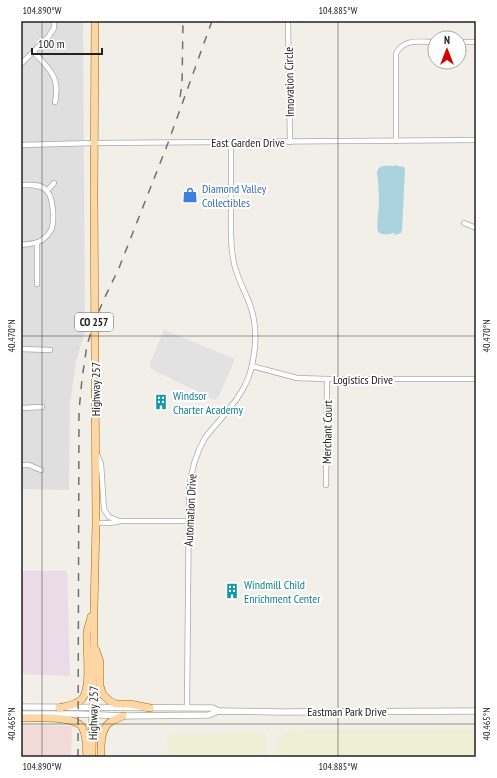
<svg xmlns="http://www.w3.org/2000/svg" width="497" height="778" font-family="'PT Sans Narrow',sans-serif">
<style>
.residential{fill:#e0dfdf}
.commercial{fill:#f2dad9}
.industrial{fill:#ebdbe8}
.farmland{fill:#eef0d5}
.parking{fill:#e2e2e2}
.water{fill:#aad3df}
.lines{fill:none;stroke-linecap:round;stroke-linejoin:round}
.minor-casing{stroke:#a9a9a9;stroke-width:6}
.tertiary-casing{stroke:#a9a9a9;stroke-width:7}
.primary-casing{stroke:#a06b00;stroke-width:8}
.minor{stroke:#fff;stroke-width:4.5}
.tertiary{stroke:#fff;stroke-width:5.5}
.primary{stroke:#fcd6a4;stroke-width:7}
.rail{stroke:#707070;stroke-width:1.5;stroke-dasharray:8 8;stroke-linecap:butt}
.ticks{fill:none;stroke:#222;stroke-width:1;stroke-opacity:0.45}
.labels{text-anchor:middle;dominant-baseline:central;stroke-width:4;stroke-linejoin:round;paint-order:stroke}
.shield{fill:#fff;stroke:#646464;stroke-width:1}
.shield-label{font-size:11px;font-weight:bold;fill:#222}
.street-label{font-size:12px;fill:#222;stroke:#fff}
.shop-label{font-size:12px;fill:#366cbe;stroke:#fff;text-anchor:start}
.culture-label{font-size:12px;fill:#0d838f;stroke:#fff;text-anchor:start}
.neatline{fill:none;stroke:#222;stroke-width:1.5}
.ticks-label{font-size:10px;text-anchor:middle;fill:#222}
</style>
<rect width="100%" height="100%" fill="#f2efe9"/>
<!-- residential -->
<polygon class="residential" points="21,21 83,21 85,332 76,361 70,404 69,490 21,489"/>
<!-- commercial -->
<polygon class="commercial" points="21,725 72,726 71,757 21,757"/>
<!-- industrial -->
<polygon class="industrial" points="21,571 67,571 70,676 21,674"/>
<!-- farmland -->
<g class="farmland">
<polygon points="298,729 476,729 476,757 276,757 275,751 278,740 284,732"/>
<polygon points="266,732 266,757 168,757 167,734"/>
</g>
<!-- parking -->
<polygon class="parking" points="164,330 235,359 219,396 215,400 151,369 150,364"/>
<!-- water -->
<path class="water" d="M396 164 397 166 404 167 405 169 402 230 401 233 395 235 394 233C388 234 384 236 378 232 376 222 379 212 379 202 379 192 378 182 377 172 379 164 387 166 395 166Z"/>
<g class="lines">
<!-- minor casing -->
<g class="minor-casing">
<g id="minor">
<polyline points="288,21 290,142"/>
<polyline points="459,42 476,42"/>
<path d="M34 52C42 62 55 72 56 86 57 91 56 97 55 102"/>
<polyline points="21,64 49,36 54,28 54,21"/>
<path d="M396 141V54C403 38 421 42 435 42"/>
<polyline points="21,145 94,143 476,140"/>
<path d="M21 185C29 185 39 184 45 189 54 195 54 219 52 228 50 233 46 237 42 240 36 244 28 244 21 245"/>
<polyline points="47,191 54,183"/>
<polyline points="464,223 476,228"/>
<polyline points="37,284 37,243"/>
<polyline points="21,349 50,350"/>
<polyline points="252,366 297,378 327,379 476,379"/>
<polyline points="21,408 42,407"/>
<polyline points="97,454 101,464 104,509 109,517 119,521"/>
<polyline points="21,465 29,465 41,470"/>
<polyline points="326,485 327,379"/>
<polyline points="96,523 110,523 121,521 189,521"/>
<path d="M187 708 189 490C191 472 196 453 205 438 212 428 221 420 228 410 239 398 249 381 252 365 256 347 257 324 250 305 245 291 237 278 234 263 230 247 231 229 231 212 231 189 231 166 231 142"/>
</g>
</g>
<!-- tertiary casing -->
<g class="tertiary-casing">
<g id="tertiary">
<polyline points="21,707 213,708 218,711"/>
<polyline points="21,714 78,714 123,716 209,715 218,711 281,712 476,711"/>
</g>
</g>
<!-- primary casing -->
<g class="primary-casing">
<g id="primary">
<polyline points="96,650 100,662 100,686 103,695 110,701 116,704 130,704 150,708"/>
<path d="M59 708C67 706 76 705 82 699 92 687 86 648 87 632 88 627 90 622 91 617"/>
<path d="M21 718C36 718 64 716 77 723 80 724 82 726 83 729 87 737 86 748 87 757"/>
<polyline points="92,757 94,644 94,609 96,523 94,195 95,21"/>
<path d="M101 757C101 746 100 731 109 723 113 720 119 718 123 716"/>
</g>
</g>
<!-- minor -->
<use href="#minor" class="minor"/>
<!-- tertiary -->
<use href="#tertiary" class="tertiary"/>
<!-- primary -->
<use href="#primary" class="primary"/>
<!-- rail -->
<g class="rail">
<polyline points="180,97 182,85 183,21"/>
<polyline points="78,757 79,411 82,379 87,345 94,323 104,299 119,268 168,143 212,21"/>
</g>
</g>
<!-- ticks -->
<path class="ticks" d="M42 21V757M338 21V757M21 336H476M21 724H476"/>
<!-- icons -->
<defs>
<g id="shop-bare" transform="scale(1.2)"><path d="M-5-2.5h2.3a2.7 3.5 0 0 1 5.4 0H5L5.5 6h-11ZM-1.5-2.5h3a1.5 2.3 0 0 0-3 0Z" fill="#3f7fe0" stroke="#fff" stroke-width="2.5" paint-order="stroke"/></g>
<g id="building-bare" transform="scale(1.2)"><path d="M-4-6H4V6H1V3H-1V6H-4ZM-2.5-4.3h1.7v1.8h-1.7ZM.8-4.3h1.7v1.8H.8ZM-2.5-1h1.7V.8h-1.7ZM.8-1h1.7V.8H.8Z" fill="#0f9aa8" stroke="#fff" stroke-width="2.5" paint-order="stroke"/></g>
</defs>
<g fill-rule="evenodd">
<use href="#shop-bare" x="190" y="195"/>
<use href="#building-bare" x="161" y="402"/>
<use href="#building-bare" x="232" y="591"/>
</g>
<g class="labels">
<!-- shield labels -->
<rect class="shield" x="75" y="313" width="38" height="18" rx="3"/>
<g class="shield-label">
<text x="94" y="322">CO 257</text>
</g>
<!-- street labels -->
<g class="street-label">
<text transform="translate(289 82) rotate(-91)">Innovation Circle</text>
<text x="248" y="142">East Garden Drive</text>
<text x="363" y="379">Logistics Drive</text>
<text transform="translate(95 389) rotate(-90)">Highway 257</text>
<text transform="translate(327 432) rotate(-89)">Merchant Court</text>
<text transform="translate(190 510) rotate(-87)">Automation Drive</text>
<text x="347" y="711">Eastman Park Drive</text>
<text transform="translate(93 713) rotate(-89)">Highway 257</text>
</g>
<!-- shop labels -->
<g class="shop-label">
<text x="202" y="188">Diamond Valley<tspan x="202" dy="14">Collectibles</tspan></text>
</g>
<!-- culture labels -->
<g class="culture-label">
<text x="173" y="395">Windsor<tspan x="173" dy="14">Charter Academy</tspan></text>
<text x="244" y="584">Windmill Child<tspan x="244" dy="14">Enrichment Center</tspan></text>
</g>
</g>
<!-- border -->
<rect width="497" height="778" fill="none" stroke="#ffffff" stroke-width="44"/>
<!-- north arrow -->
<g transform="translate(447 50)"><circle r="19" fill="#ffffff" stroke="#a7a7a7"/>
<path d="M0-3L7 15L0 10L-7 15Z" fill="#d40000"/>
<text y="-6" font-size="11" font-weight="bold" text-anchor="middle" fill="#222222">N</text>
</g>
<!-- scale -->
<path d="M32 48v6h70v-6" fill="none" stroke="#222222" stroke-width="2"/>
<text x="38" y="48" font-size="12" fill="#222222" stroke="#ffffff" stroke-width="3" paint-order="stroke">100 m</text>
<rect x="22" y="22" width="453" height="734" class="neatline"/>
<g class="ticks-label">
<text x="42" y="14">104.890°W</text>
<text x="338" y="14">104.885°W</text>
<text transform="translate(11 336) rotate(-90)" y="4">40.470°N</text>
<text transform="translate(486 336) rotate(-90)" y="4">40.470°N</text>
<text transform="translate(11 724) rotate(-90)" y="4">40.465°N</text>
<text transform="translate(486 724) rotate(-90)" y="4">40.465°N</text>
<text x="42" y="770">104.890°W</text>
<text x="338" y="770">104.885°W</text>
</g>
</svg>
